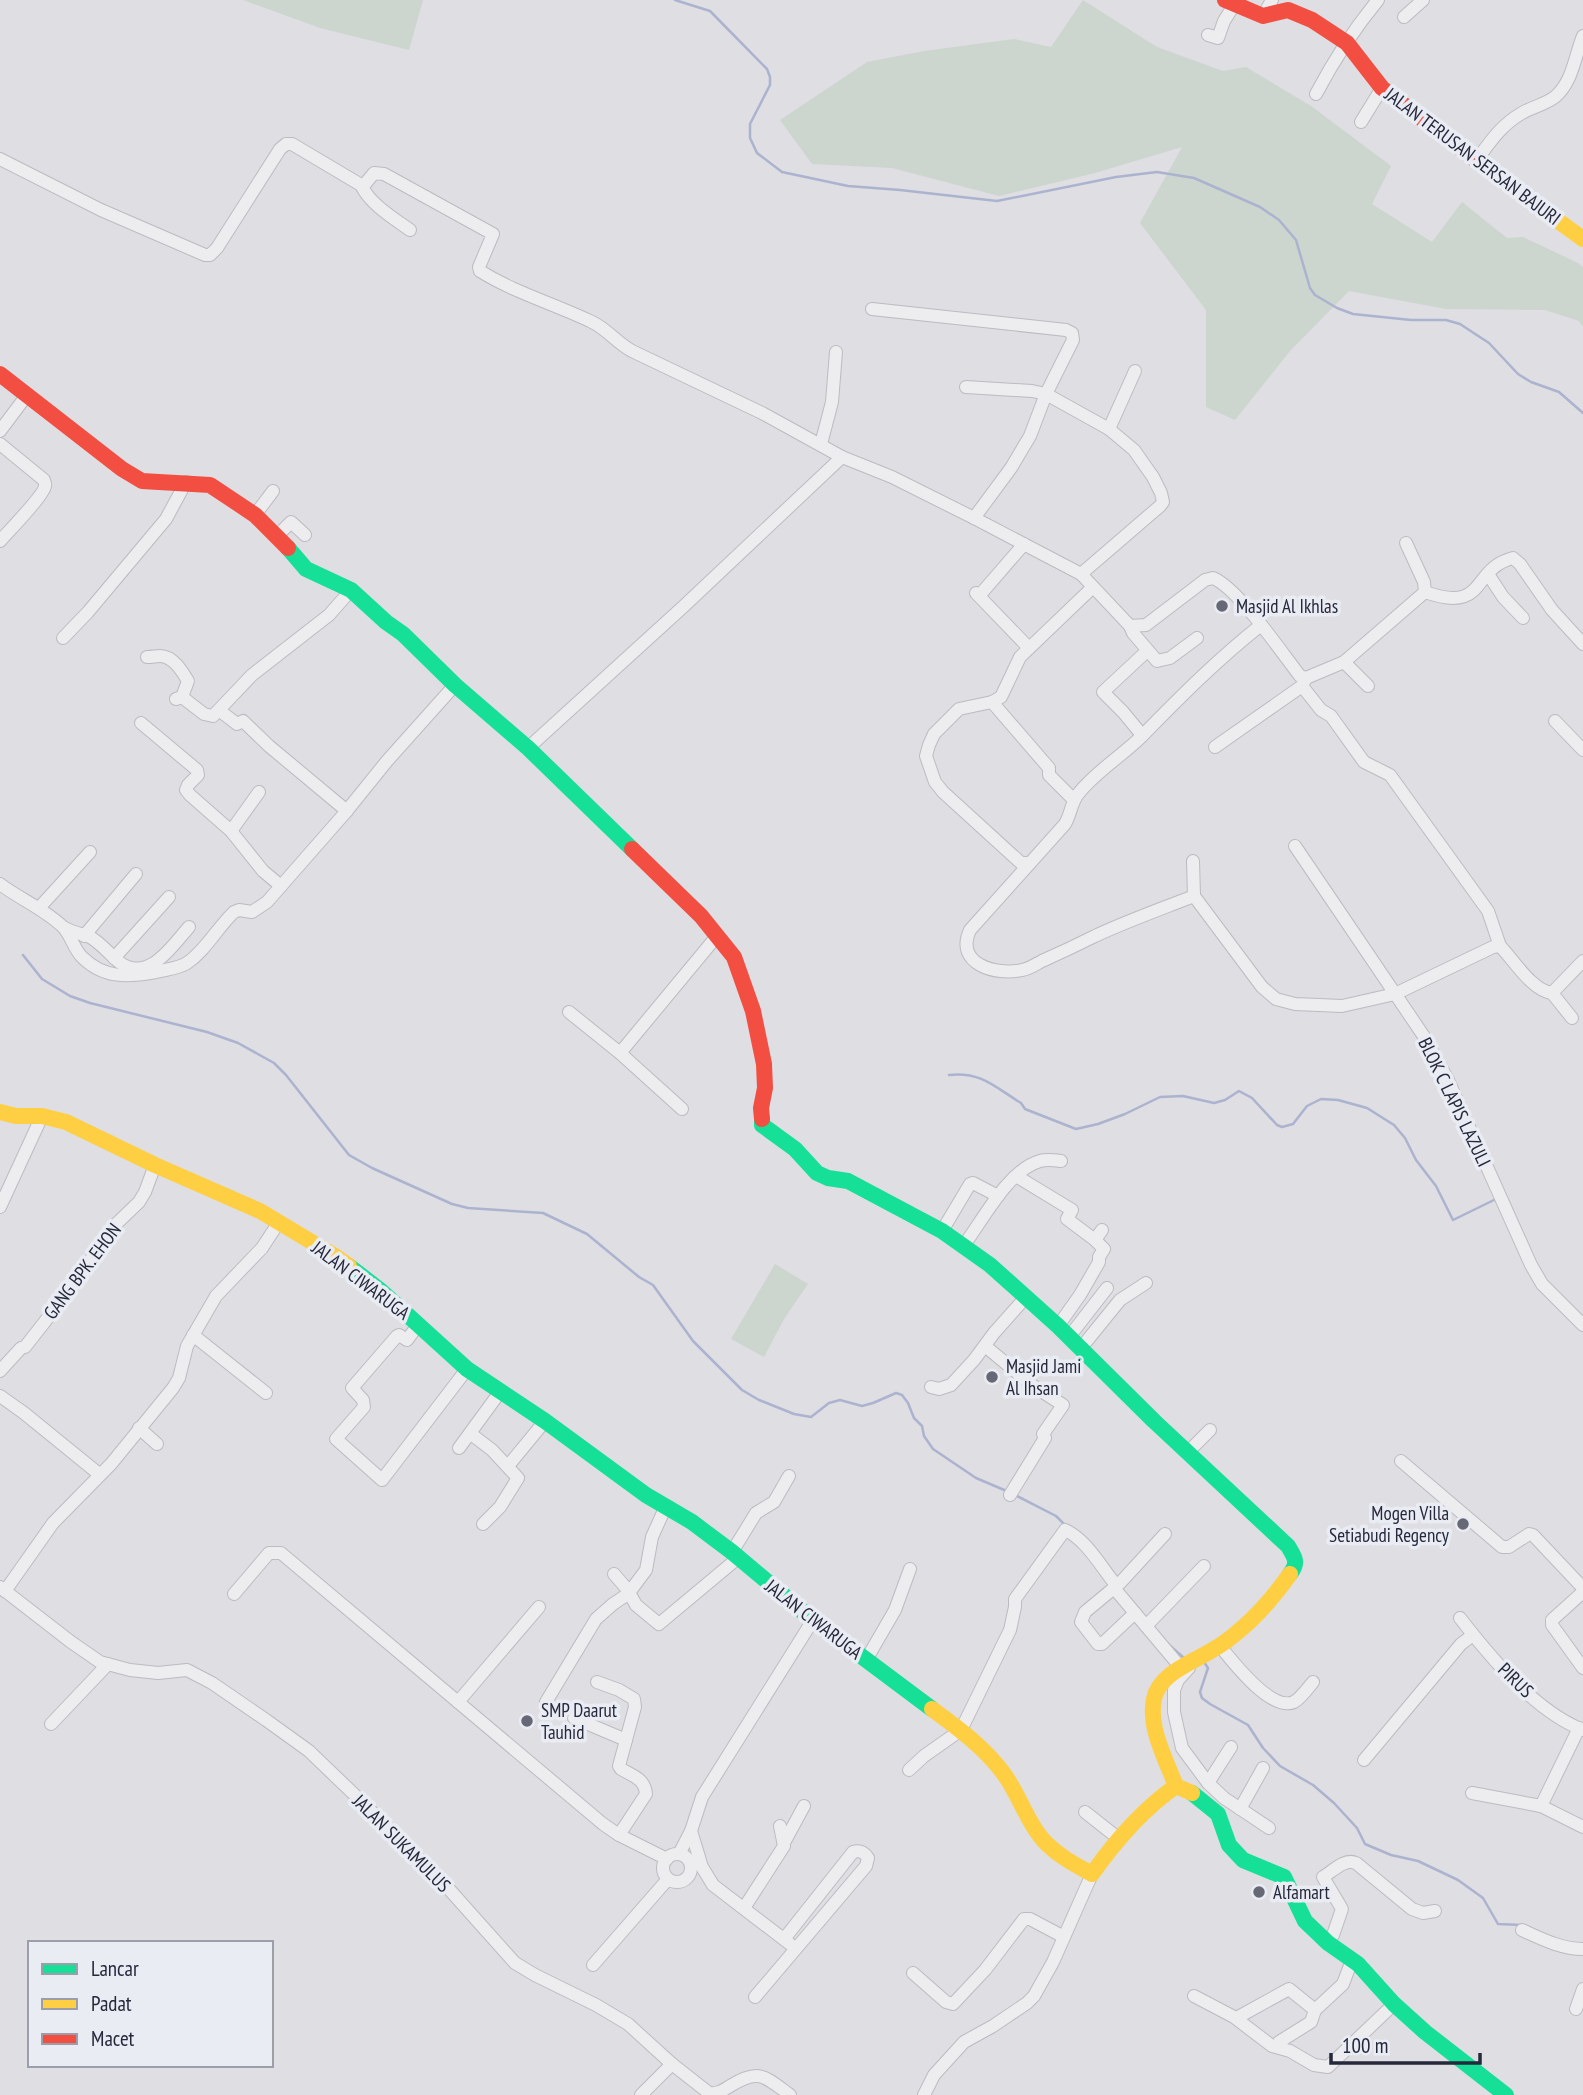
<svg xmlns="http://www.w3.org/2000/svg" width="1583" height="2095" font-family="'PT Sans Narrow',sans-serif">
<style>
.green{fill:#ccd6ce}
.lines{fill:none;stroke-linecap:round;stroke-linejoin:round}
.stream{stroke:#acb3cf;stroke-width:2.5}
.street-casing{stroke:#bbbbc0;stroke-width:14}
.street{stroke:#ededf0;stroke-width:12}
.fast{stroke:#16e098;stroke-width:16}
.slow{stroke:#ffcf43;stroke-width:16}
.jam{stroke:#f24e42;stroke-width:16}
.poi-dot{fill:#666876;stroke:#eaecf4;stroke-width:2.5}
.labels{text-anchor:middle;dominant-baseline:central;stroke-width:7;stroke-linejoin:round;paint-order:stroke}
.street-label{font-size:19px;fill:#26283b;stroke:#eaecf4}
.poi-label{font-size:19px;fill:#26283b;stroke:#eaecf4;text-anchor:start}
</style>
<rect width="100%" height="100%" fill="#dedee3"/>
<!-- green -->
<g class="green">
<polygon points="243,0 423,0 409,50 320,28"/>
<polygon points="1083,0 1157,47 1223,71 1246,67 1311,106 1391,166 1372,204 1432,242 1462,202 1507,238 1523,237 1578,263 1583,267 1583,327 1579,321 1545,310 1446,309 1349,291 1290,351 1235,420 1206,407 1206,310 1140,223 1182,147 1095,173 999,196 892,168 812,164 780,120 867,62 924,51 1014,39 1051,47"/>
<polygon points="775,1264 808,1284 784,1319 764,1357 731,1339"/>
</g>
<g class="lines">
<!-- stream -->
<g class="stream">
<polyline points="675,0 710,11 767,69 770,77 770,85 750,124 750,138 757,153 782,172 848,186 900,190 997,201 1116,177 1157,172 1194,178 1260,207 1279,220 1296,240 1310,288 1315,295 1337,308 1353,314 1411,320 1446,320 1460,324 1489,343 1518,374 1531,382 1559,392 1583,413"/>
<polyline points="23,955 42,979 70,996 90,1003 207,1032 238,1043 274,1063 286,1075 349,1155 372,1168 452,1204 468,1208 543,1213 587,1234 639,1277 653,1285 693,1341 742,1390 759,1400 794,1414 811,1417 829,1403 840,1400 862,1406 873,1403 896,1393 902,1395 908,1403 914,1418 922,1426 924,1436 933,1449 976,1478 1009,1492"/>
<path d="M949 1075C981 1071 996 1088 1021 1103L1025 1109 1076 1129 1098 1124 1125 1114 1160 1097 1183 1096 1214 1103 1225 1100 1239 1091 1252 1098 1277 1125 1282 1127 1293 1124 1307 1106 1321 1099 1338 1100 1367 1108 1394 1125 1405 1138 1416 1160 1436 1186 1453 1220 1496 1199"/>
<polyline points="1015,1495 1056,1516 1066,1526"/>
<polyline points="1168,1644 1184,1658"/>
<polyline points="1204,1662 1208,1668 1200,1692 1202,1698 1210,1704 1248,1725 1263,1748 1280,1766 1313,1785 1334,1803 1357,1828 1365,1844 1391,1855 1418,1861 1458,1880 1483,1898 1498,1924 1522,1925"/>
</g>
<!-- street casing -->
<g class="street-casing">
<g id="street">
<polyline points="1263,16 1272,0"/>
<polyline points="1404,17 1423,0"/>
<polyline points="1208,35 1218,38 1224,21 1234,5"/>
<path d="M1316 94C1334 60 1354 29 1378 0"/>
<polyline points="1361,122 1382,88"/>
<path d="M0 159 101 210 205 255H210L217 248 280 149 286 144H292L361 185 365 184 374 173 384 174 493 234 479 267 480 271C515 293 555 304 592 322 607 329 617 343 632 351L762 413 842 457 892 477 974 518 1081 574 1130 626 1146 625 1205 580 1213 578C1238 588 1282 653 1300 676L1306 678 1344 662 1425 592C1488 614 1470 569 1513 558L1520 564 1552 610 1583 644"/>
<path d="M1476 161C1490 142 1501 125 1522 113 1532 107 1547 104 1556 96 1573 81 1575 55 1583 36"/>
<path d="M361 185C370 204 393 218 410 230"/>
<polyline points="872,309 1066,330 1072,333 1073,340 1046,394 1030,436 1011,468 974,518"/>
<polyline points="966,387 1032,391 1046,394 1109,429 1134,450 1153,477 1161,493 1163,502 1160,506 1081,574"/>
<polyline points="1109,429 1135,371"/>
<polyline points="0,431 27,395"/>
<path d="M0 444 44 480C44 482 46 484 45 486 44 495 8 532 0 541"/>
<polyline points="821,444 832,402 836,352"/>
<polyline points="255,515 273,491"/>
<polyline points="277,536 291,522 305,535"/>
<polyline points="1406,543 1424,582 1425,592"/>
<polyline points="1488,574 1503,597 1523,618"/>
<polyline points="976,593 1029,648"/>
<polyline points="979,596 1024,544"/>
<path d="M1261 625C1218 659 1180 697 1142 736 1122 756 1096 771 1078 794 1071 803 1071 814 1065 824L970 930C954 964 996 976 1022 970 1029 969 1036 964 1042 961 1060 953 1077 945 1095 936 1127 921 1161 909 1194 896L1262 987 1276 999 1295 1004 1342 1006 1395 994 1493 947 1500 946C1513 959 1532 991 1552 993L1572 1018"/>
<polyline points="1130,626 1133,633 1157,661 1170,658 1197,638"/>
<polyline points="63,638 88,612 166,519 186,482"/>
<path d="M147 657C152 657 156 656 160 656 173 656 182 671 188 681L182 697"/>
<polyline points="1344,662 1368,686"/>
<polyline points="1306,678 1302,686 1321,710 1331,716 1364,762 1390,775 1488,911 1500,946"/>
<polyline points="176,699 182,697 204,714 213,716 252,675 329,615 351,590"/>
<polyline points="992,702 1049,768 1049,775 1074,800"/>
<polyline points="220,711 237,724 243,721 269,746 347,811"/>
<polyline points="1555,721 1583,750"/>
<polyline points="141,723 197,770 198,775 188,785 186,790 190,795 231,831 263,871 281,886"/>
<polyline points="1142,735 1123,712 1103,692 1147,651"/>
<polyline points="1215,747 1302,686"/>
<polyline points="528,748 684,606 842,457"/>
<polyline points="231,831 259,792"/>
<polyline points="1295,846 1423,1035 1448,1080 1531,1265 1542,1284 1583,1325"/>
<polyline points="1193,861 1194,896"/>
<polyline points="1030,863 1021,863 943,792 935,782 926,756 929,745 934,734 959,709 992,702 1001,697 1020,657 1093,587"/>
<path d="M0 884C20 899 44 909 62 926 71 934 73 948 82 957 104 979 128 977 156 972 167 969 177 969 187 963 206 950 217 928 234 912L239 910 252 912 267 902 345 813 387 761 455 685"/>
<polyline points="39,908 90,852"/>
<path d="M65 928C74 933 83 934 90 937 101 943 110 955 119 962 148 984 172 946 189 927"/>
<polyline points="84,936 136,874"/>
<polyline points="114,958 169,897"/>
<polyline points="1552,993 1583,961"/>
<polyline points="569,1012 620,1053 682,1109"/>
<polyline points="620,1053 717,936"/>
<polyline points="1016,1176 1072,1210 1067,1219 1095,1240"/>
<polyline points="0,1207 42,1116"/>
<polyline points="942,1231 970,1184 973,1183 998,1196"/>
<path d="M964 1245C983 1220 1008 1170 1040 1161 1046 1159 1054 1160 1061 1161"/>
<polyline points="418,1325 407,1340 399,1335 397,1336 352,1388 363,1400 364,1407 336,1439 382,1480 467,1369"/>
<polyline points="1058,1326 1080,1295 1099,1262 1099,1257 1104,1249 1095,1240 1102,1230"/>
<polyline points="193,1335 266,1393"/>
<polyline points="1069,1337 1107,1288"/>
<polyline points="985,1346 1032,1385 1063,1405 1043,1434 1045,1438 1010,1495"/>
<polyline points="1081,1348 1120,1300 1146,1283"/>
<polyline points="0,1371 21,1348 25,1347 72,1287 113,1227 139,1202 145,1192 155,1165"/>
<polyline points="931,1387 939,1389 951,1385 974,1360 994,1333 1026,1297"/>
<polyline points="0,1396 24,1413 99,1474"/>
<polyline points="139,1428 157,1444"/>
<polyline points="471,1434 492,1450 518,1478 500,1507 483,1524"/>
<polyline points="459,1448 500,1392"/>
<polyline points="1189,1451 1210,1430"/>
<polyline points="1401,1461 1502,1547 1509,1547 1529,1534 1533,1535 1583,1588"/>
<polyline points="508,1466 545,1421"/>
<polyline points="732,1552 756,1513 774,1502 789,1476"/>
<polyline points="614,1574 627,1589 636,1605 659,1624 738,1558"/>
<path d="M0 1587 71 1642 100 1662 130 1670 158 1673 187 1670 212 1683 266 1720 309 1751 361 1801 448 1888 515 1963 535 1975 596 2005 628 2024 672 2064 709 2093C718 2094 722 2091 730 2086 759 2068 764 2076 790 2095"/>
<polyline points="1114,1588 1182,1669"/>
<polyline points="5,1591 53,1523 111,1464 173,1388 179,1378 187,1346 216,1296 262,1248 279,1222"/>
<polyline points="1583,1592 1552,1620 1552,1625 1583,1668"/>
<polyline points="234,1594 269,1553 281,1553 603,1824 619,1835 667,1859"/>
<polyline points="1135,1613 1102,1644 1098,1644 1081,1622 1085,1612 1120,1583 1165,1534"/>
<path d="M1460 1618C1491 1658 1535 1711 1583 1730"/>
<polyline points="1146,1626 1204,1566"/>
<path d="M1220 1646C1233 1662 1271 1712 1294 1702 1301 1698 1308 1688 1313 1682"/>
<polyline points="866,1660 895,1610 910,1569"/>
<polyline points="1189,1668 1178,1680 1174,1690 1174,1712 1182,1748 1208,1783 1224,1798 1269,1828"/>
<polyline points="458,1702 539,1607"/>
<polyline points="546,1702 596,1619 613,1604 628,1594 646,1570 652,1537 666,1506"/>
<polyline points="574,1718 626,1740 635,1707 634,1699 619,1690 597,1682"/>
<polyline points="51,1724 108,1664"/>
<polyline points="1364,1760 1461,1644 1473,1635"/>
<path d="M909 1770 924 1756 961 1730 1010 1630 1015 1607V1599L1065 1530C1086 1539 1101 1567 1116 1585"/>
<polyline points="1208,1783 1231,1747"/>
<polyline points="1472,1793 1541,1806 1583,1827"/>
<polyline points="1541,1806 1579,1728"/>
<polyline points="1240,1809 1263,1768"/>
<polyline points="1085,1812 1118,1838"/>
<polyline points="691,1831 702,1867 713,1885 790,1944"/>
<path d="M619 1835 646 1794C645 1779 633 1776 621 1769L619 1766 626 1740"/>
<polyline points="785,1841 804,1806"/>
<circle cx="677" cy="1868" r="14"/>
<polyline points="679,1854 691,1831 702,1797 813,1620"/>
<polyline points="744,1908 784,1846 780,1826"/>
<path d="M1522 1930C1542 1939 1561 1949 1583 1949"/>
<path d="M1328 1943 1333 1935 1342 1909 1323 1877C1333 1871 1345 1858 1356 1863L1412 1909 1423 1913 1435 1911"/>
<polyline points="593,1965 668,1879"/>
<polyline points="913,1973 946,2002 953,2004 985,1970 1024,1919 1030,1919 1064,1937"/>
<polyline points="1194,1996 1234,2017 1272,2046 1290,2051 1314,2065 1328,2067 1394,2004"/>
<path d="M755 1997 866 1866 868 1858C864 1852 860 1850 853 1852L784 1939"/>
<polyline points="1576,2009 1583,1989"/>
<polyline points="1240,2016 1289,1989 1315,2010 1343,1984 1352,1960"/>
<polyline points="1279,2042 1311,2022 1315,2010"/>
<polyline points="641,2095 672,2064"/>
<polyline points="924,2095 934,2075 964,2042 993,2026 1027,2003 1034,1996 1053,1962 1092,1874"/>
</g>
</g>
<!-- street -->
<use href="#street" class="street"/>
<!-- fast -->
<g class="fast">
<polyline points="288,548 306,569 351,590 386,622 403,634 455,685 528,748 632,849"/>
<path d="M762 1119V1125L795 1149 817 1173 828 1178 848 1181 942 1231 990 1265 1058 1326 1154 1421 1288 1546C1295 1558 1299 1562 1290 1574"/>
<polyline points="349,1266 380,1290 467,1369 545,1421 646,1495 692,1522 732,1552 813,1620 932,1709"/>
<polyline points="1192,1793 1218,1814 1229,1845 1243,1860 1284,1877 1305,1921 1328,1943 1358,1964 1394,2004 1425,2032 1506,2095"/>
</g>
<!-- slow -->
<g class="slow">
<polyline points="1491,172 1583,239"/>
<polyline points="0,1112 16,1116 42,1116 66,1122 155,1165 260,1211 335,1256 349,1266"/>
<path d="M932 1709C958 1728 985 1748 1004 1774 1020 1796 1028 1825 1047 1844 1060 1857 1076 1865 1092 1874 1116 1840 1142 1810 1176 1786L1192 1793"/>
<path d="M1176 1786C1166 1760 1148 1728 1154 1699 1159 1673 1194 1662 1214 1649 1223 1644 1232 1637 1240 1630 1259 1614 1275 1595 1290 1574"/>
</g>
<!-- jam -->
<g class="jam">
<polyline points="1225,0 1263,16 1288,10 1312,20 1347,43 1382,88 1491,172"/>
<polyline points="0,374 122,469 142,481 210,485 255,515 288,548"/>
<polyline points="632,849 701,916 734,957 753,1011 764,1064 765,1088 761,1108 762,1119"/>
</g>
</g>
<!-- markers -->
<g class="poi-dot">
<circle cx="1222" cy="606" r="7"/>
<circle cx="992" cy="1377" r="7"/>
<circle cx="1463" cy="1524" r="7"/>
<circle cx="527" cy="1721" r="7"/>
<circle cx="1259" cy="1892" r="7"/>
</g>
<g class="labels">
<!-- street labels -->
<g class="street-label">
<text transform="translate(1473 156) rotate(37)">JALAN TERUSAN SERSAN BAJURI</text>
<text transform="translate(1455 1102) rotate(64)">BLOK C LAPIS LAZULI</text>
<text transform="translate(82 1271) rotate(-53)">GANG BPK. EHON</text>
<text transform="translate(361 1280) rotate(37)">JALAN CIWARUGA</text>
<text transform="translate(814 1619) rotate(38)">JALAN CIWARUGA</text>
<text transform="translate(1516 1680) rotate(44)">PIRUS</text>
<text transform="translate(402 1843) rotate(45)">JALAN SUKAMULUS</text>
</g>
<!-- poi labels -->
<g class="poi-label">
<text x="1236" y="606">Masjid Al Ikhlas</text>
<text x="1006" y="1366">Masjid Jami<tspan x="1006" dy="22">Al Ihsan</tspan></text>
<text x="1449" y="1513" text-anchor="end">Mogen Villa<tspan x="1449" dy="22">Setiabudi Regency</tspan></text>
<text x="541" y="1710">SMP Daarut<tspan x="541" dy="22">Tauhid</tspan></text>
<text x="1273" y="1892">Alfamart</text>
</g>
</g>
<!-- legend -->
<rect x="28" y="1941" width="245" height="126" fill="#eaecf4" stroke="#9c9eaa" stroke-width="2"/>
<rect x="42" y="1964" width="35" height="10" fill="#16e098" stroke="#9c9eaa" stroke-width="2"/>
<text x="91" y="1976" font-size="21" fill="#26283b">Lancar</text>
<rect x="42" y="1999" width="35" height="10" fill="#ffcf43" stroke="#9c9eaa" stroke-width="2"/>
<text x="91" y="2011" font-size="21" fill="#26283b">Padat</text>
<rect x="42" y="2034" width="35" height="10" fill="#f24e42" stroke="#9c9eaa" stroke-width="2"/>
<text x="91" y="2046" font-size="21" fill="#26283b">Macet</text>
<!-- scale -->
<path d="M1331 2053v10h149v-10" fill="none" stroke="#26283b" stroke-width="3.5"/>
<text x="1342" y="2053" font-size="21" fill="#26283b" stroke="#eaecf4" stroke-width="5" paint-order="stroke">100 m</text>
</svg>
